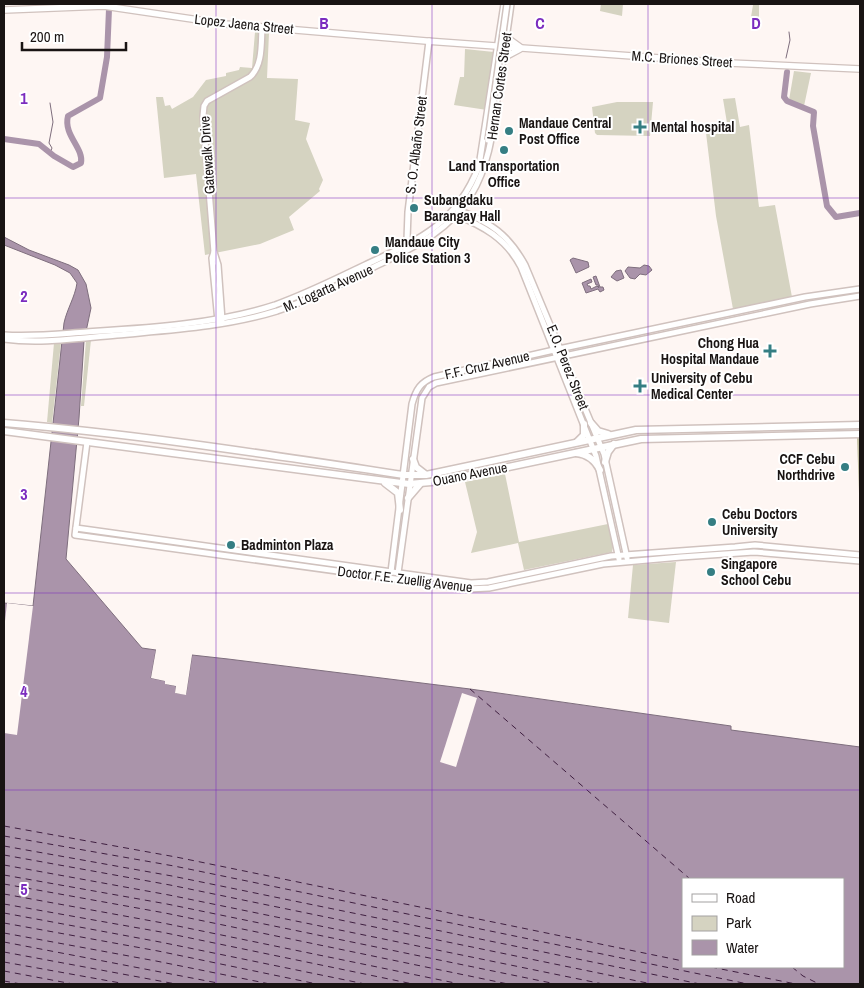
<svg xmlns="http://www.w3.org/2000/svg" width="864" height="988" font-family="'Archivo Narrow',sans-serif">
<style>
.green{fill:#d5d3c1}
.forest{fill:#c5c1a4}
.water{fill:#aa94aa;stroke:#7e6e7d;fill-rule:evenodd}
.pier{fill:#fef6f3}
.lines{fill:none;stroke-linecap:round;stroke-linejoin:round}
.stream{stroke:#7e6e7d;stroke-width:1}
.river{stroke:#aa94aa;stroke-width:6}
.ferry{stroke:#3f1f40;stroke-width:1;stroke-dasharray:6 5;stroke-linecap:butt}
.secondary-casing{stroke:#d0c2be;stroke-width:8}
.primary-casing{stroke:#d0c2be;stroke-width:8}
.highway-casing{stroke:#d0c2be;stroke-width:9}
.secondary{stroke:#fff;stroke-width:5}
.primary{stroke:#fff;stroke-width:5.5}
.highway{stroke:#fff;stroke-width:6}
.secondary-bridge-casing{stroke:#d0c2be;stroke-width:8;stroke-linecap:butt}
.secondary-bridge{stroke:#fff;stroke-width:5}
.grid{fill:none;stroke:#7b2cbf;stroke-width:1;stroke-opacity:0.55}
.poi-dot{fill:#357e83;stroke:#fff;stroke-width:2}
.labels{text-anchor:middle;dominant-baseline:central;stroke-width:4;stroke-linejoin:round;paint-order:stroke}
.street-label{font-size:14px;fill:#191413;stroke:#fff}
.poi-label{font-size:14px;font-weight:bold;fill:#191413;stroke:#fff;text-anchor:start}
.grid-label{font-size:16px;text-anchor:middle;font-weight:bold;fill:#7b2cbf;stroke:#fff;stroke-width:4;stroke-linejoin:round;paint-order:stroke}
</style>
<rect width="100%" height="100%" fill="#fef6f3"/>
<!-- green -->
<g class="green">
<polygon points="601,4 623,4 622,16 600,11"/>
<polygon points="748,4 759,4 759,19 751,17 753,5"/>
<polygon points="255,32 269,33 267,78 298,79 295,120 310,123 306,139 323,180 319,189 320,191 289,217 294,230 260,244 205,255 196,174 164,178 156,97 163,97 165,106 170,105 172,109 193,97 206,80 226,76 226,73 239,70 240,67 252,68"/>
<polygon points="465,49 494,52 487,110 454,105 460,77 464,77"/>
<polygon points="794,71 811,73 804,106 789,100"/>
<polygon points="735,98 740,127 749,125 759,207 775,205 792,297 733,309 716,216 706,133 728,129 723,99"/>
<polygon points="617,102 653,102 650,136 597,135 595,133 592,107"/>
<polygon points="86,340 91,340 84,406 81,406"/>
<polygon points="54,343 61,343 52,423 47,422"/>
<polygon points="505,474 519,542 608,524 613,547 612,552 524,570 518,543 471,553 477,532 465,482"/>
<polygon points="676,562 669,623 628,618 633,565"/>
</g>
<!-- forest -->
<polygon class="forest" points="857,438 860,438 860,493 859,493"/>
<!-- water -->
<g class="water">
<path d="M4 237 29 250 69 265 78 270 86 284 91 308 84 341 79 418 66 559 142 648 156 650 151 678 166 681V684L176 686V693L186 694 192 655 228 659 470 689 731 726V730L860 747V984H4V603L33 606 64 323C67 309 75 297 77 283L70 273 55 265 4 245ZM683 879H843V967H683Z"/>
<polygon points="573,258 588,262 589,267 576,273 570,260"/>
<polygon points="644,265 649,266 652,270 646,275 640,274 635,279 630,278 625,271 628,267 640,268"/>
<polygon points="621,270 624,278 617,281 611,277 616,271"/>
<polygon points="596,276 600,287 603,287 604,290 600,292 598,289 586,293 582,283 591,279 592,282 587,284 588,286 590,286 591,289 597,286 599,288 598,285 596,285 593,277"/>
</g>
<!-- pier -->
<g class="pier">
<polygon points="7,603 33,606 17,735 4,733 4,630"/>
<polygon points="156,650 158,650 154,676 166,678 168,682 177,684 178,691 184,692 190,655 192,655 186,695 175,693 176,686 165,684 165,681 151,678"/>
<polygon points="462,693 477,698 456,767 440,762"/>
</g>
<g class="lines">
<!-- stream -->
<g class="stream">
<polyline points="786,58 790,40 789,32"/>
<polyline points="50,153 52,148 49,143 53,122 50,103"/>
</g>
<!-- river -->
<g class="river">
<polyline points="787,72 784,97 787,101 814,112 813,126 827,206 836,217 860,213"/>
<path d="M4 139 39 144 54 156 73 167 81 163C84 148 63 135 68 116L100 98 107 57 109 9"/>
</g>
<!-- ferry -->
<g class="ferry">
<polyline points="470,689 690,879"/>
<polyline points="4,826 176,857 683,961"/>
<polyline points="4,836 174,866 748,984"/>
<polyline points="4,846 172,876 700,984"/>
<polyline points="4,855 170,885 652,984"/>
<polyline points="4,865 169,895 603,984"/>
<polyline points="4,875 167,904 556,984"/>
<polyline points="4,884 165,913 508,984"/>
<polyline points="4,894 163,923 460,984"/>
<polyline points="4,904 161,932 413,984"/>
<polyline points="4,913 160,942 365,984"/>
<polyline points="4,923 158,951 317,984"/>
<polyline points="4,933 156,961 270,984"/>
<polyline points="4,942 223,984"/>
<polyline points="4,952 176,984"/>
<polyline points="4,962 126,984"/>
<polyline points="711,967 796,984"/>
<polyline points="792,967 803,976 819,984"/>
<polyline points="4,971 73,984"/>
<polyline points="4,981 21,984"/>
</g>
<!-- secondary casing -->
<g class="secondary-casing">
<g id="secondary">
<path d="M458 210C490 222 508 234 525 265L604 454 627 558"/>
<path d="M454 214C483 226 506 238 521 267L596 456 619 559"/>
<polyline points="410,246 407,240 408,212 429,41"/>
<polyline points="214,252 212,258 218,321"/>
<path d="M222 320 218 265 214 252 203 116 204 106 207 101 250 77C263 65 261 44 262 27"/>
<path d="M4 335C33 337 58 334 87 332 148 328 217 324 275 305 306 294 336 279 365 265 418 240 456 225 479 166L504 4"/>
<path d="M4 339C41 344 79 338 117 335 170 330 225 327 277 311 313 299 346 281 380 264 416 246 450 230 471 195 490 164 493 128 498 93 502 64 507 34 511 4"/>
<polyline points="87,442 75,535 468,589 489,588 603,564 681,557 754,552 860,561"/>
<polyline points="76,528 471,583 488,582 611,556 735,547 755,545 860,555"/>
<path d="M391 572 412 404C416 389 421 382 434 377L554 350 805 297 860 289"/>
<polyline points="398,573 422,398 429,387 436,383 810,304 860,296"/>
</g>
</g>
<!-- primary casing -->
<g class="primary-casing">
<g id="primary">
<polyline points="4,10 104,6 226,24 426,41 729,63 860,69"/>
<polyline points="506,37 520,47"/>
<polyline points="503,58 520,49"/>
</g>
</g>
<!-- highway casing -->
<g class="highway-casing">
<g id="highway">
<path d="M4 423C138 434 271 455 404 475H426L636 430 860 425"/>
<polyline points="591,423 598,431 608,434"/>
<polyline points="4,431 409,484 442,481 641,439 860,434"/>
<polyline points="577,442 584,435 584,424"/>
<path d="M576 453C588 454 595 460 600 470"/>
<polyline points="413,459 416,467 425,474"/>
<polyline points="605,462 608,452 614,444"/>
<polyline points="385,483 398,493 400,510"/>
<polyline points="408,498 420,484"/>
</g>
</g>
<!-- secondary -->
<use href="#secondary" class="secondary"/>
<!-- primary -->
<use href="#primary" class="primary"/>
<!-- highway -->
<use href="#highway" class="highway"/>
<!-- secondary-bridge casing -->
<g class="secondary-bridge-casing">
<polyline id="secondary-bridge" points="488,140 507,4"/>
</g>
<!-- secondary-bridge -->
<use href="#secondary-bridge" class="secondary-bridge"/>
</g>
<!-- grid -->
<path class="grid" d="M216 4V984M432 4V984M648 4V984M4 198H860M4 395H860M4 593H860M4 790H860"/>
<!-- markers -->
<g class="poi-dot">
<path d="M637.5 119.5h5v5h5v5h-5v5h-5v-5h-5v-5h5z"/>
<circle cx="509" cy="131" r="5"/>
<circle cx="504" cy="150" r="5"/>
<circle cx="414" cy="208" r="5"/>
<circle cx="375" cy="250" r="5"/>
<path d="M767.5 343.5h5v5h5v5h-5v5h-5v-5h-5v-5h5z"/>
<path d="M637.5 378.5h5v5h5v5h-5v5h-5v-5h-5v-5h5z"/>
<circle cx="845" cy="467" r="5"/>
<circle cx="712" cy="522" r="5"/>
<circle cx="231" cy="545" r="5"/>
<circle cx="711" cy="572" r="5"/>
</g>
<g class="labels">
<!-- street labels -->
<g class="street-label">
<text transform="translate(244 24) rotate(6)">Lopez Jaena Street</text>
<text transform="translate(682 59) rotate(4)">M.C. Briones Street</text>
<text transform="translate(499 86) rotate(-82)">Hernan Cortes Street</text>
<text transform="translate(416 145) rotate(-83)">S. O. Albaño Street</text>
<text transform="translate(207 155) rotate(-94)">Gatewalk Drive</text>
<text transform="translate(328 288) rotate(-24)">M. Logarta Avenue</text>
<text transform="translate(487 365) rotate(-13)">F.F. Cruz Avenue</text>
<text transform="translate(568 367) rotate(68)">E.O. Perez Street</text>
<text transform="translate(470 474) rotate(-11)">Ouano Avenue</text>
<text transform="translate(405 579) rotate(7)">Doctor F.E. Zuellig Avenue</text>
</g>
<!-- poi labels -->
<g class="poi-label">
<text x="519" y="123">Mandaue Central<tspan x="519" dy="16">Post Office</tspan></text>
<text x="651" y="127">Mental hospital</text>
<text x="504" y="166" text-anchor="middle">Land Transportation<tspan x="504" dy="16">Office</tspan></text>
<text x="424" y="200">Subangdaku<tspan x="424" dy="16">Barangay Hall</tspan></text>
<text x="385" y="242">Mandaue City<tspan x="385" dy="16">Police Station 3</tspan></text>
<text x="759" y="343" text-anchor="end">Chong Hua<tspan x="759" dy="16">Hospital Mandaue</tspan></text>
<text x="651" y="378">University of Cebu<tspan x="651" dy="16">Medical Center</tspan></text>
<text x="835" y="459" text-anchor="end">CCF Cebu<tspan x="835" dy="16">Northdrive</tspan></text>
<text x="722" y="514">Cebu Doctors<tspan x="722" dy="16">University</tspan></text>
<text x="241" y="545">Badminton Plaza</text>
<text x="721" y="564">Singapore<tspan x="721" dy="16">School Cebu</tspan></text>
</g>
</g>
<g class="grid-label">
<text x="324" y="29">B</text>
<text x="540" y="29">C</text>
<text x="756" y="29">D</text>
<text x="24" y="104">1</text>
<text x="24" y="302">2</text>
<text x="24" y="500">3</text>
<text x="24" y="697">4</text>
<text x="24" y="895">5</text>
</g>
<!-- border -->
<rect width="864" height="988" fill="none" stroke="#191413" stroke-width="10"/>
<!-- legend -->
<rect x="682" y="878" width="162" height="90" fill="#ffffff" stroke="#a3a1a1"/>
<rect x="692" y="894" width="25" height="8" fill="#ffffff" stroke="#a3a1a1"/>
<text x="726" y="903" font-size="15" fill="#191413">Road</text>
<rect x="692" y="916" width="25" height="15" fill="#d5d3c1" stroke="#a3a1a1"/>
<text x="726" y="928" font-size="15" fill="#191413">Park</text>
<rect x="692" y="940" width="25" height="15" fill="#aa94aa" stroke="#a3a1a1"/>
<text x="726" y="953" font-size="15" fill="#191413">Water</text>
<!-- scale -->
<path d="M22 42v8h104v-8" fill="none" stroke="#191413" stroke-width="2.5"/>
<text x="30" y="42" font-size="15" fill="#191413" stroke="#ffffff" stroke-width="4" paint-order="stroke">200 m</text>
</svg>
